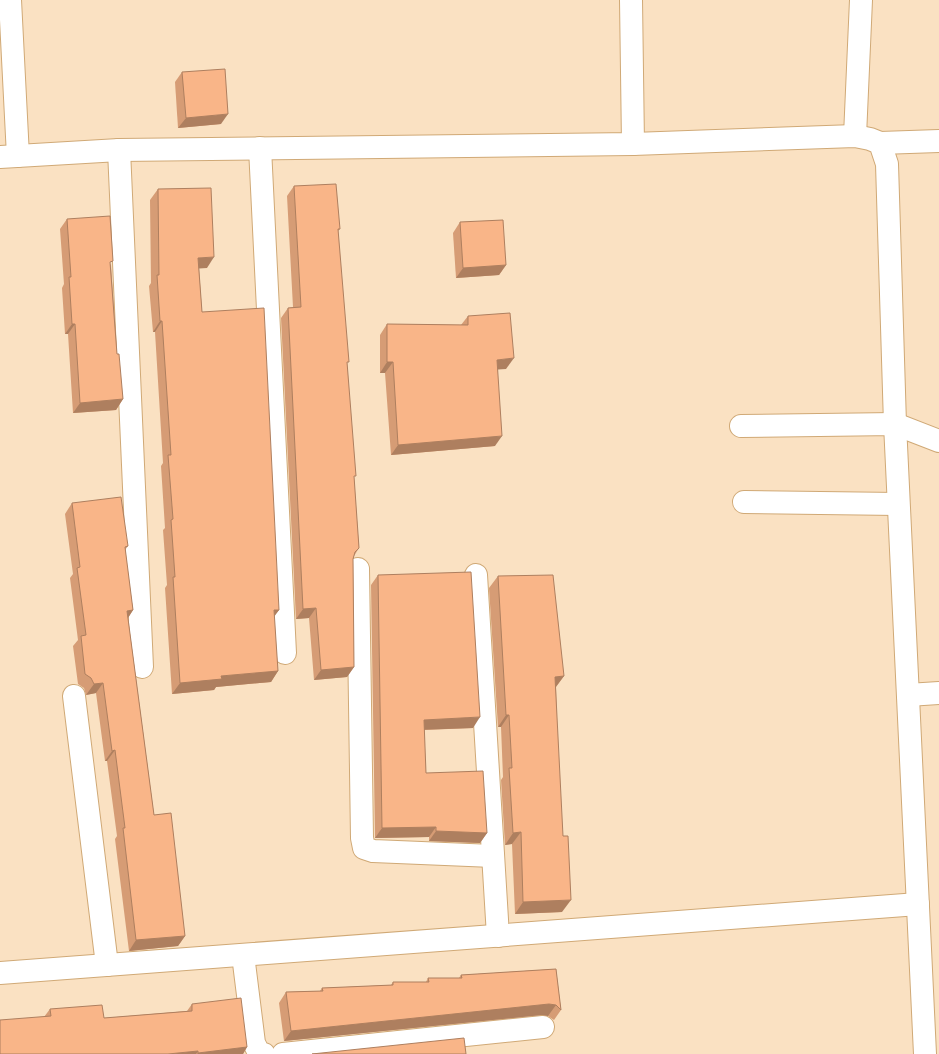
<svg xmlns="http://www.w3.org/2000/svg" width="939" height="1054" font-family="Ubuntu,sans-serif">
<style>
.lines{fill:none;stroke-linecap:round;stroke-linejoin:round}
.minor-casing{stroke:#d0a976;stroke-width:24}
.minor{stroke:#fff;stroke-width:22}
.wall{fill:#d69c75}
.shaded-wall{fill:#ae7f5f}
.building{fill:#f9b588;stroke:#ae7f5f}
</style>
<rect width="100%" height="100%" fill="#fae1c2"/>
<g class="lines">
<!-- minor casing -->
<g class="minor-casing">
<g id="minor">
<polyline points="10,0 18,156"/>
<polyline points="631,0 633,144"/>
<polyline points="855,136 861,0"/>
<polyline points="880,143 939,141"/>
<polyline points="260,148 285,653"/>
<polyline points="119,150 142,667"/>
<polyline points="0,157 119,150 633,144 855,136 870,139 880,143 887,164 895,424 925,1054"/>
<polyline points="741,426 895,424 939,441"/>
<polyline points="744,502 898,504"/>
<polyline points="358,569 362,838 364,848 373,851 493,856"/>
<polyline points="476,575 498,936"/>
<polyline points="908,695 939,693"/>
<polyline points="74,696 107,965"/>
<polyline points="243,955 254,1043 259,1053 264,1054"/>
<polyline points="0,973 918,904"/>
<polyline points="283,1054 543,1027"/>
</g>
</g>
<!-- minor -->
<use href="#minor" class="minor"/>
</g>
<!-- wall -->
<g class="wall">
<polygon points="182,72 221,124 178,128 175,82"/>
<polygon points="294,186 340,229 338,231 347,364 354,478 359,548 354,556 353,559 354,667 347,677 314,680 309,618 296,619 281,318 288,308 293,307 287,196"/>
<polygon points="158,189 207,268 199,268 202,312 279,610 274,616 278,671 271,682 216,687 214,690 172,694 165,588 167,585 163,530 165,528 161,466 163,463 155,332 153,332 149,286 151,283 150,200"/>
<polygon points="67,219 111,265 117,354 123,399 116,410 73,413 68,334 65,334 62,288 64,284 60,229"/>
<polygon points="460,222 506,265 499,275 456,278 453,233"/>
<polygon points="468,316 506,369 498,369 495,446 391,455 385,373 380,373 380,335 387,324 461,325"/>
<polygon points="72,503 128,546 125,550 133,610 128,618 154,815 185,936 178,946 129,951 115,839 117,836 107,761 105,761 96,693 86,695 84,688 78,684 73,646 78,640 70,578 73,574 65,514"/>
<polygon points="378,575 473,728 424,730 426,773 487,833 480,843 429,841 429,837 375,838 371,585"/>
<polygon points="498,576 564,676 556,687 562,912 515,914 512,844 505,845 501,780 503,777 501,727 498,727 489,588"/>
<polygon points="556,969 561,1010 554,1020 548,1016 542,1015 284,1041 279,1003 286,992 320,991 322,988 391,985 393,982 426,982 428,978 459,978 461,975"/>
<polygon points="192,1004 247,1047 243,1054 0,1054 44,1017 50,1009 104,1018 187,1011"/>
</g>
<!-- shaded-wall -->
<g class="shaded-wall">
<polygon points="228,114 221,124 178,128 186,118"/>
<polygon points="214,257 207,268 191,269 198,258"/>
<polygon points="506,265 499,275 456,278 463,268"/>
<polygon points="160,321 162,321 155,332 153,332"/>
<polygon points="72,324 75,324 68,334 65,334"/>
<polygon points="514,358 506,369 490,370 497,360"/>
<polygon points="387,362 393,362 385,373 380,373"/>
<polygon points="123,399 116,410 73,413 80,403"/>
<polygon points="502,436 495,446 391,455 398,445"/>
<polygon points="316,608 309,618 296,619 303,609"/>
<polygon points="133,610 126,621 127,611"/>
<polygon points="274,610 279,610 271,621"/>
<polygon points="354,667 347,677 314,680 321,670"/>
<polygon points="278,671 271,682 216,687 214,690 172,694 180,683 221,676"/>
<polygon points="564,676 555,688 555,677"/>
<polygon points="103,683 96,693 86,695 94,684"/>
<polygon points="506,715 509,715 501,727 498,727"/>
<polygon points="480,717 473,728 416,730 424,720"/>
<polygon points="115,750 107,761 105,761 112,751"/>
<polygon points="436,827 429,837 375,838 382,828"/>
<polygon points="436,831 487,833 480,843 429,841"/>
<polygon points="521,832 512,844 505,845 513,833"/>
<polygon points="571,900 562,912 515,914 523,902"/>
<polygon points="185,936 178,946 129,951 136,940"/>
<polygon points="549,1004 556,1005 548,1016 542,1015 284,1041 291,1031"/>
<polygon points="247,1047 243,1054 197,1054 198,1053"/>
<polygon points="198,1051 196,1054 168,1054"/>
</g>
<!-- building -->
<g class="building">
<polygon points="225,69 228,114 186,118 182,72"/>
<polygon points="336,184 340,229 338,229 349,362 347,362 356,476 354,476 359,548 355,552 353,559 354,667 321,670 316,608 303,609 288,308 301,307 294,186"/>
<polygon points="211,188 214,257 198,258 202,312 264,308 279,610 274,610 278,671 221,676 222,679 180,683 173,577 175,577 171,520 173,519 168,455 171,455 162,321 160,321 157,275 159,275 158,189"/>
<polygon points="110,216 113,261 110,262 117,354 119,354 123,399 80,403 75,324 72,324 69,277 71,277 67,219"/>
<polygon points="503,220 506,265 463,268 460,222"/>
<polygon points="510,313 514,358 497,360 502,436 398,445 393,362 387,362 387,324 468,325 468,316"/>
<polygon points="121,497 128,546 125,547 133,610 127,611 154,815 171,813 185,936 136,940 123,828 125,828 115,750 112,751 103,683 94,684 91,678 85,674 81,636 86,635 77,568 80,567 72,503"/>
<polygon points="471,572 480,717 424,720 426,773 483,771 487,833 436,831 436,827 382,828 378,575"/>
<polygon points="553,575 564,676 555,677 563,836 568,836 571,900 523,902 521,832 513,833 509,768 512,768 509,715 506,715 498,576"/>
<polygon points="556,969 561,1010 556,1005 549,1004 291,1031 286,992 323,991 322,988 393,985 393,982 429,982 428,978 462,978 461,975"/>
<polygon points="241,998 247,1047 198,1053 198,1051 168,1054 0,1054 0,1020 51,1016 50,1009 102,1005 104,1018 192,1011 192,1004"/>
<polygon points="464,1038 466,1054 312,1054"/>
</g>
</svg>
